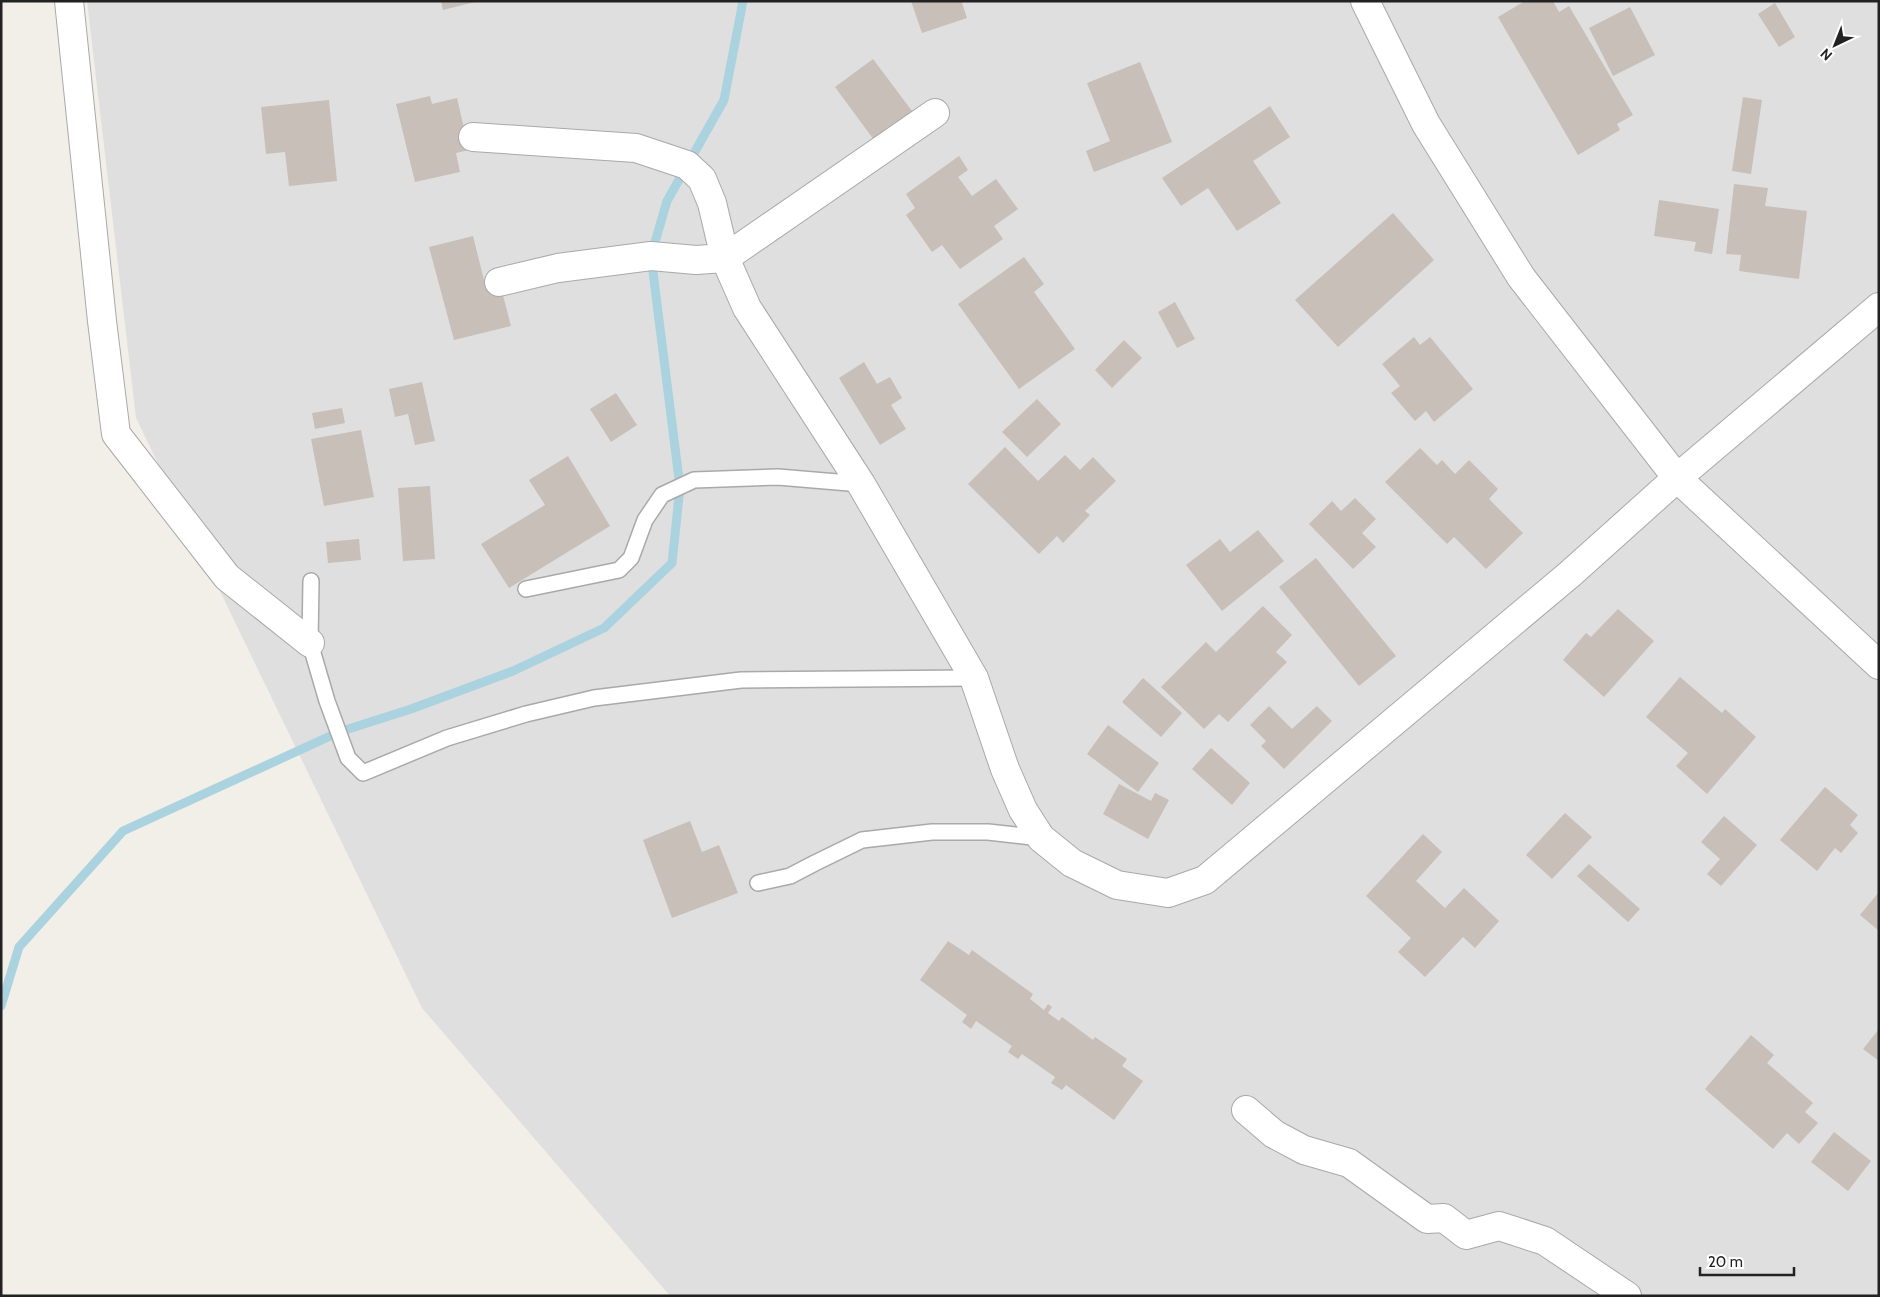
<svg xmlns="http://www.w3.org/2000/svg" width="1880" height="1297" font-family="Cabin,sans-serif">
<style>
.residential{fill:#e0dfdf}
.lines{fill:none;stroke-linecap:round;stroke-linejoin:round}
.stream{stroke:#aad3df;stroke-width:9}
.building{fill:#c7bfb8}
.service-casing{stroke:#a9a9a9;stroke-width:18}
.minor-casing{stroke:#a9a9a9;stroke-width:30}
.service{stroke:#fff;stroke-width:15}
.minor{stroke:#fff;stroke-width:28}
</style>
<rect width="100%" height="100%" fill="#f2efe9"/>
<!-- residential -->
<polygon class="residential" points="87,1 1879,1 1879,1296 670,1296 422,1008 136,418"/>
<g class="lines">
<!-- stream -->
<polyline class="stream" points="1,1006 19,947 123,831 339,732 411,709 513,671 604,628 672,563 680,487 651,256 667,201 724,100 743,1"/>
</g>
<!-- building -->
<g class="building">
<polygon points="441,1 475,1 475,2 443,10"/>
<polygon points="911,1 965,1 962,3 967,18 922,33"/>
<polygon points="1525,1 1553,1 1559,12 1569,6 1633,115 1617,124 1620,130 1578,155 1498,17"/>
<polygon points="1775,3 1795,37 1779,47 1758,14"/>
<polygon points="1630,7 1655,55 1613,76 1589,28"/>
<polygon points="873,59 915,115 877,144 835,87"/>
<polygon points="1140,62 1172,142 1094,172 1086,151 1110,141 1087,83"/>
<polygon points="430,96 432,104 457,98 469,150 456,153 460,172 415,182 396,104"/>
<polygon points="1743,97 1762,100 1751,174 1732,171"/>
<polygon points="329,100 337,181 289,186 285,152 266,154 261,107"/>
<polygon points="1270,106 1290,137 1253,161 1281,203 1237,231 1208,188 1181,206 1162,178"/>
<polygon points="959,156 968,170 958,177 972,196 996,179 1018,209 994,226 1003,239 960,269 942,245 932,252 906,215 915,208 906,194"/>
<polygon points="1734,184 1768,188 1765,206 1807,211 1799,279 1739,271 1741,255 1726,254"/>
<polygon points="1659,200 1719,209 1712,254 1694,251 1696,242 1654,236"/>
<polygon points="1393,213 1434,260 1338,347 1295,300"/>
<polygon points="473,236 485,284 499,280 511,326 454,340 429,247"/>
<polygon points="1024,257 1044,284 1034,292 1075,349 1019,389 958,304"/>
<polygon points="1175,302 1195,339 1177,348 1158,312"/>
<polygon points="1414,337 1420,345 1430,337 1473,389 1434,422 1426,411 1415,421 1391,393 1400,386 1382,364"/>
<polygon points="1124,340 1142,358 1112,388 1095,370"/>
<polygon points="864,362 877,384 890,377 902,398 891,405 906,429 880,445 839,378"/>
<polygon points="422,382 435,441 415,445 408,414 395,417 389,389"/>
<polygon points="616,393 637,425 611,442 590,409"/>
<polygon points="1037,399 1061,424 1027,457 1002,432"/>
<polygon points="342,408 345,423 315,429 312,413"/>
<polygon points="361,430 374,497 324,506 311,439"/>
<polygon points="1005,447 1038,481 1065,455 1080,470 1093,457 1116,481 1085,511 1090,515 1063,543 1057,536 1039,554 968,484"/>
<polygon points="1420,448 1437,465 1442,460 1455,474 1469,460 1498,489 1489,499 1523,533 1486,569 1454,537 1447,544 1385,482"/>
<polygon points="568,456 610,526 509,588 481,544 545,505 529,480"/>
<polygon points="430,486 435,559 403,561 398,488"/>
<polygon points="1355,498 1376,519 1362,533 1376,547 1353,569 1309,524 1332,501 1341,511"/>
<polygon points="1258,530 1284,561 1222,611 1186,565 1220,539 1230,552"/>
<polygon points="359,539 361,560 328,563 326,542"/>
<polygon points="1316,558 1396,656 1359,686 1279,587"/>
<polygon points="1263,606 1292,635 1276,652 1287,662 1228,722 1219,714 1204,729 1161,687 1206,642 1216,652"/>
<polygon points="1618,609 1654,641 1604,697 1563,660 1586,633 1591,637"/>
<polygon points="1680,677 1722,713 1725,709 1756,737 1707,794 1676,766 1688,753 1646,717"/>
<polygon points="1143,678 1182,713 1161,737 1122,702"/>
<polygon points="1269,706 1292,729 1317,706 1332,721 1284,769 1261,746 1266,741 1250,725"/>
<polygon points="1108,725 1159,763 1138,792 1087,754"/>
<polygon points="1211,748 1250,783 1232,805 1192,769"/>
<polygon points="1119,784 1151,801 1155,793 1169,800 1148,839 1103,814"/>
<polygon points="1825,787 1858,815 1850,825 1858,833 1841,853 1835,848 1817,871 1780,840"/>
<polygon points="1565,813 1592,837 1552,879 1526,855"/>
<polygon points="1724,816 1757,845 1721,886 1707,874 1720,859 1701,842"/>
<polygon points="690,821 702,852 719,845 738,893 672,918 643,840"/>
<polygon points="1423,834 1442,852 1416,881 1445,908 1464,888 1499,921 1475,948 1463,937 1425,977 1398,952 1411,938 1366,896"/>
<polygon points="1589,864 1640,909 1628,922 1577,876"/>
<polygon points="1879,892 1879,931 1860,915"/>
<polygon points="948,941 969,955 972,950 1033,994 1030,999 1044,1010 1048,1004 1052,1007 1048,1013 1059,1021 1062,1017 1093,1040 1095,1037 1127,1059 1122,1066 1143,1081 1114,1120 1066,1085 1062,1090 1051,1083 1055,1077 1022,1054 1018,1059 1008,1052 1012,1046 976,1021 971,1029 962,1022 967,1015 920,980"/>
<polygon points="1879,1029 1879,1061 1863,1049"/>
<polygon points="1751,1035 1774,1055 1767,1063 1813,1103 1805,1112 1818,1123 1799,1144 1787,1133 1773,1149 1705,1089"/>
<polygon points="1834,1132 1871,1161 1848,1191 1811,1162"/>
</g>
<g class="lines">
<!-- service casing -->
<g class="service-casing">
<g id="service">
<polyline points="311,581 310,643 327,701 348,758 363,773 447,738 526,714 594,698 741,680 974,678"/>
<polyline points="526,589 619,570 631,558 645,520 662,495 694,480 778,477 861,484"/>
<polyline points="758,883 790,876 815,863 862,840 932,832 988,832 1041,838"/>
</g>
</g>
<!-- minor casing -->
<g class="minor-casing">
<g id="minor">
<polyline points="69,1 102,321 116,434 227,577 310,643"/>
<polyline points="1365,1 1426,124 1521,277 1677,478 1879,665"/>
<polyline points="935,113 725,258 747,308 861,484 974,678 1005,769 1023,810 1041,838 1072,863 1117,885 1168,893 1205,880 1570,574 1677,478 1879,307"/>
<polyline points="473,137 636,148 687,165 702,179 712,203 725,258 696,260 651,256 558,268 499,282"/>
<polyline points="1246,1110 1274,1134 1304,1150 1349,1163 1427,1219 1444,1218 1466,1235 1499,1226 1545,1241 1627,1296"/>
</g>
</g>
<!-- service -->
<use href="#service" class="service"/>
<!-- minor -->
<use href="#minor" class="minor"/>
</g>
<!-- border -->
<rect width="1880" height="1297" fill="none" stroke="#222222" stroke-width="5"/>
<!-- north arrow -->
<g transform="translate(1835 45) rotate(223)" stroke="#ffffff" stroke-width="4" paint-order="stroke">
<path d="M0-4L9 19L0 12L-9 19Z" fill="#222222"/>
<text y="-8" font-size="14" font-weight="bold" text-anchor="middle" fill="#222222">N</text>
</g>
<!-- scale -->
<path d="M1700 1267v8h94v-8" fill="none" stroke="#222222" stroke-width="2.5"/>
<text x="1708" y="1267" font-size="15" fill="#222222" stroke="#ffffff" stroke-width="4" paint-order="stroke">20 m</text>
</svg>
